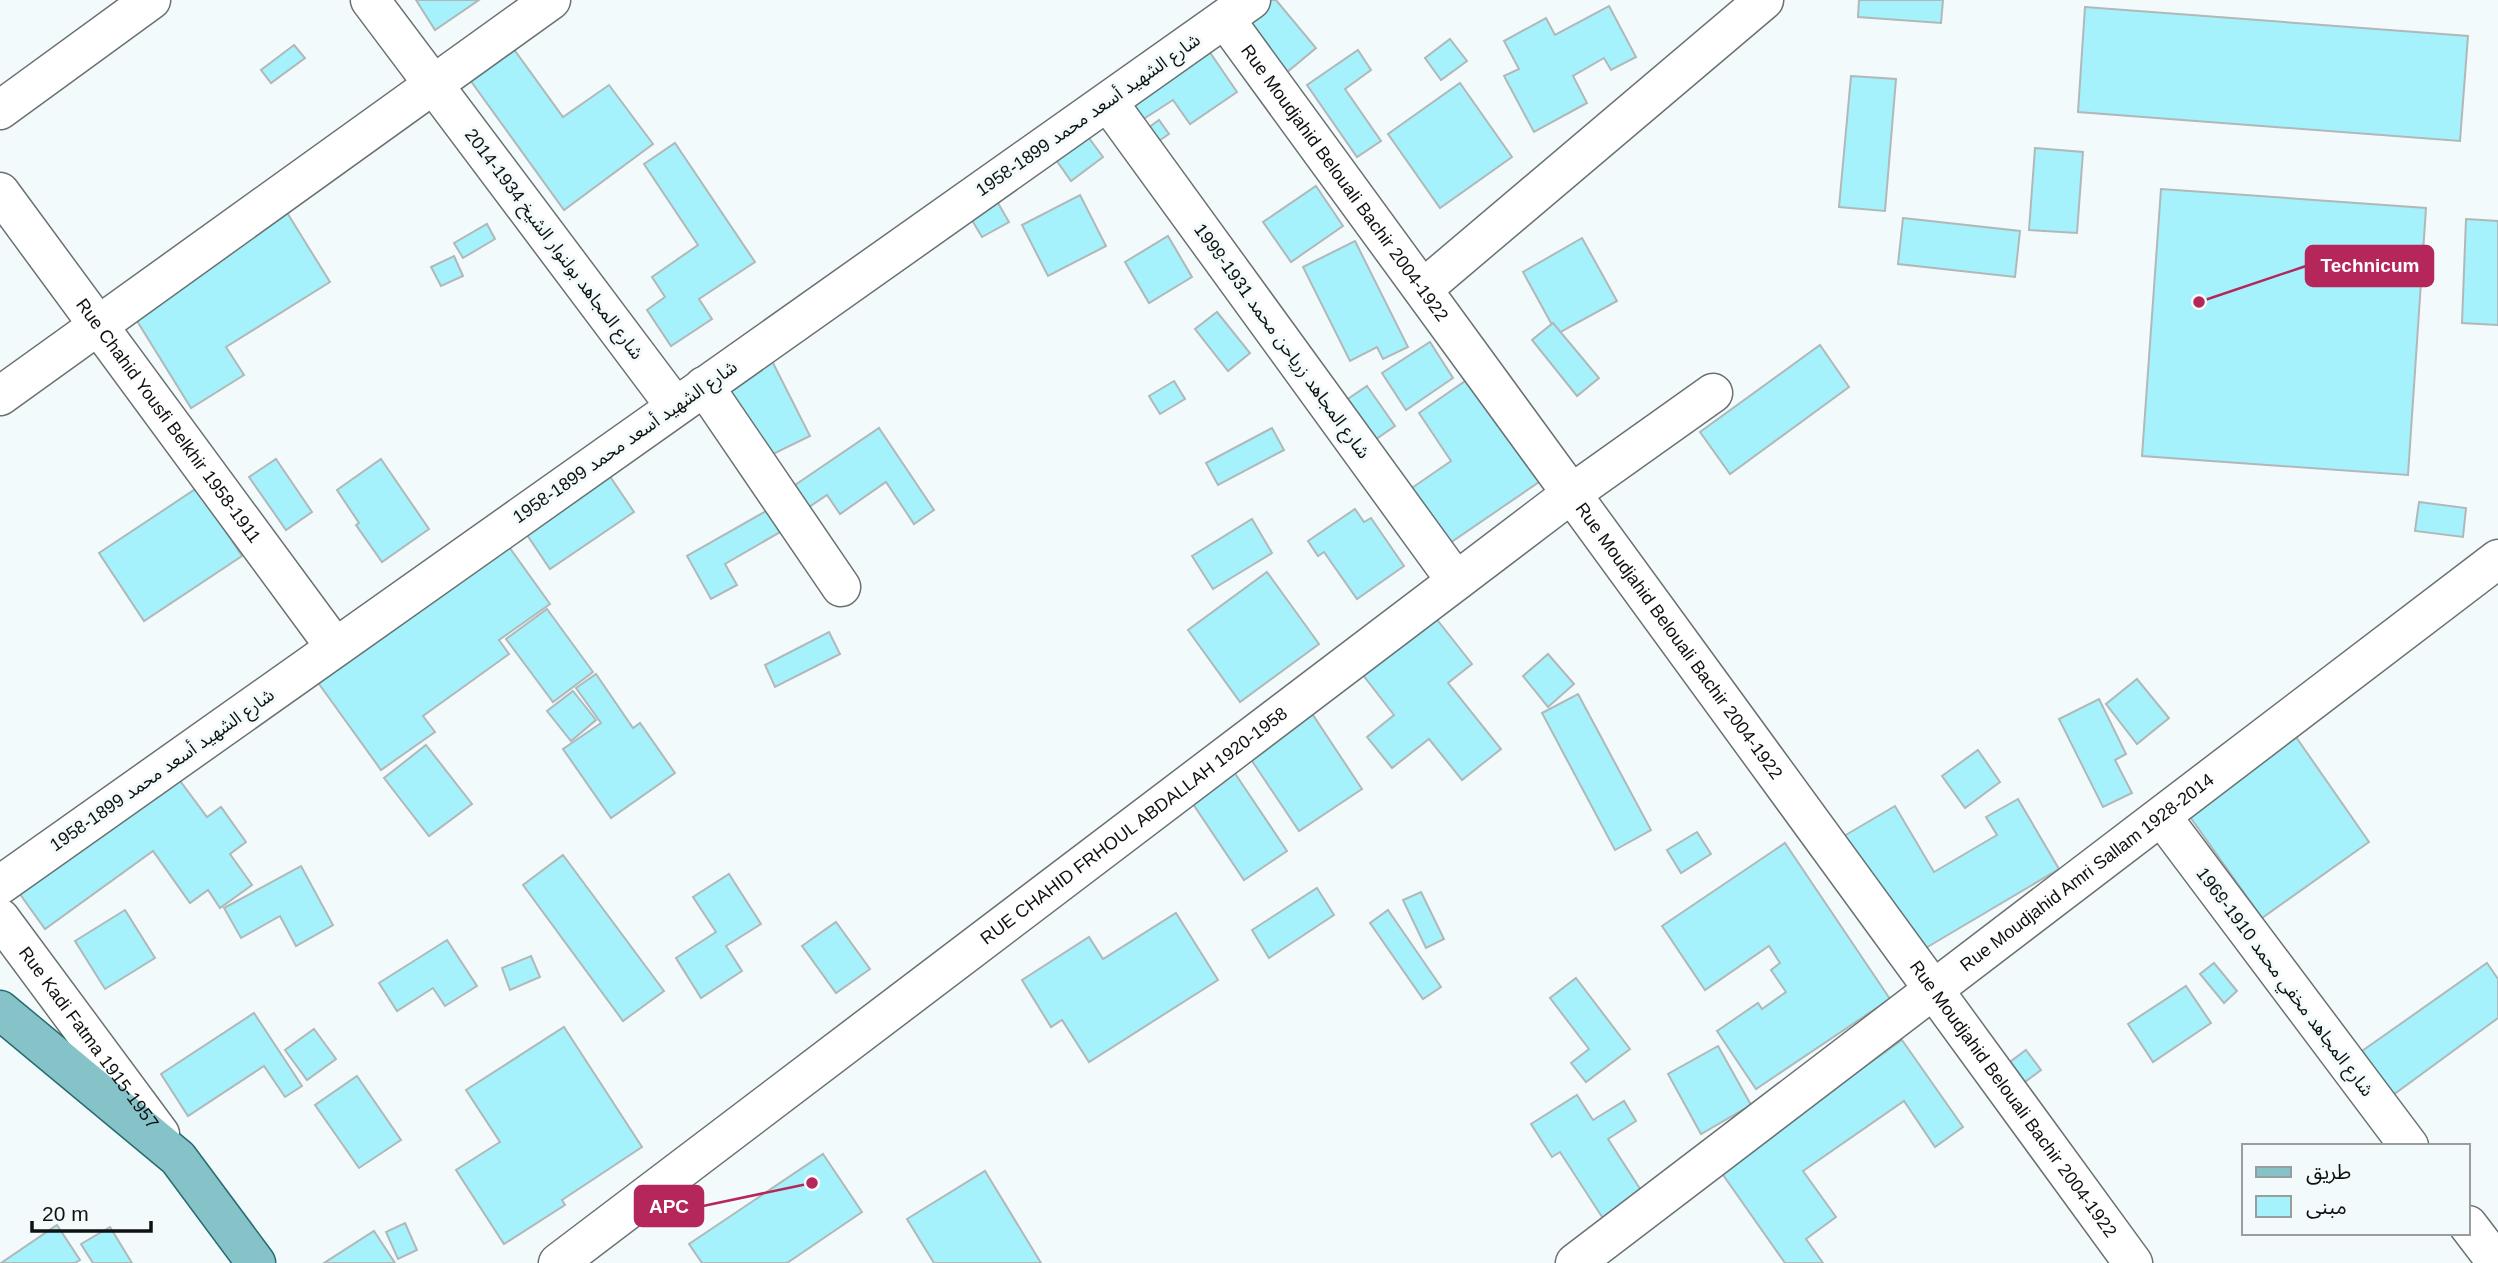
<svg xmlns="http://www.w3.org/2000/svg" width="2498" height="1263" font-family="Arial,'Noto Sans Arabic',sans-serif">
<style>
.building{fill:#a5f2fc;stroke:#b1b8b9;stroke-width:2}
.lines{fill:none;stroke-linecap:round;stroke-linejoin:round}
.minor-casing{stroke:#6b7171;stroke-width:41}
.major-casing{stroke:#276b72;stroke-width:41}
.minor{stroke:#fff;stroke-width:38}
.major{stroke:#85c3c9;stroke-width:38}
.labels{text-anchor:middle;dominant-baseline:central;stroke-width:6;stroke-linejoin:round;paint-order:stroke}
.street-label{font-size:18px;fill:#101212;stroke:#f3fafb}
.leader{fill:none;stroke:#b5275b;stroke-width:2.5}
.callout-dot{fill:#b5275b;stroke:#f3fafb;stroke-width:2.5}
.callout{fill:#b5275b;stroke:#b5275b;stroke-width:2.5}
.callout-label{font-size:19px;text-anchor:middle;font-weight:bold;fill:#fff}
</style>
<rect width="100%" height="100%" fill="#f3fafb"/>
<!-- building -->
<g class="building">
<polygon points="416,0 479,0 435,30"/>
<polygon points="1269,0 1276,0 1316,48 1286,73 1243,22"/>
<polygon points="1859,0 1943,0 1941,23 1858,17"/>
<polygon points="1609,6 1636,57 1611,70 1604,58 1573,76 1587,103 1534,132 1504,76 1519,69 1504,41 1546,18 1555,35"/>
<polygon points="2085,7 2468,36 2460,141 2078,112"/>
<polygon points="1450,39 1467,61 1441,80 1425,58"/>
<polygon points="508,41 563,117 609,85 653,144 564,210 465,73"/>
<polygon points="294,45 305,58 271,83 261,70"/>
<polygon points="1358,50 1371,70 1345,89 1381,141 1357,157 1307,85"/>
<polygon points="1209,51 1237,92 1190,124 1173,100 1142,120 1148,128 1159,120 1169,134 1138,155 1112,117"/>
<polygon points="1851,76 1896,79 1885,211 1839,207"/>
<polygon points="1460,83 1512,157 1440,208 1388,134"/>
<polygon points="1086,134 1103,157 1071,181 1054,157"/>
<polygon points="675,143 755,262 699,299 712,319 671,346 647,310 665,297 652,277 698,245 644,164"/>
<polygon points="2035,148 2083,152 2077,233 2029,230"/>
<polygon points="1316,186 1343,226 1291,262 1263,222"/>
<polygon points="2161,189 2426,208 2408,475 2142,456"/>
<polygon points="1080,195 1106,246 1048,276 1022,225"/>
<polygon points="994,196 1009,222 982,237 967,212"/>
<polygon points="286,211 330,282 226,347 244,375 191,408 129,308"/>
<polygon points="1903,218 2020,231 2015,277 1898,264"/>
<polygon points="2466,219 2498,221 2498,325 2462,323"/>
<polygon points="487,224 495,239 463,258 454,243"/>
<polygon points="1168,236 1192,277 1149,303 1125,262"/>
<polygon points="1582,238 1617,301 1557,334 1523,272"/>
<polygon points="1355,241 1408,347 1383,359 1377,347 1350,361 1303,267"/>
<polygon points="454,256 463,276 441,286 431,267"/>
<polygon points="1217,312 1250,353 1228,371 1195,329"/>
<polygon points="1553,323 1599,378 1577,396 1532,340"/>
<polygon points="1430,342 1453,378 1406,410 1382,373"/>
<polygon points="1820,345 1849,387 1730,474 1700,432"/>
<polygon points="771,359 810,436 765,458 726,382"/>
<polygon points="1471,377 1542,480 1431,556 1393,501 1451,461 1419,413"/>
<polygon points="1174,381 1185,399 1160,414 1149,396"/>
<polygon points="1367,386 1395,426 1366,446 1339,405"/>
<polygon points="879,428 934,510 914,524 886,482 840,514 827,495 809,507 795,485"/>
<polygon points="1272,428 1284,450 1218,485 1206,463"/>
<polygon points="276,459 312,512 286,530 249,477"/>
<polygon points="381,459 429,529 382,562 356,525 359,523 337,490"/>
<polygon points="607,472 634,512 550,569 523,529"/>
<polygon points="197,488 242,556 144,621 99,553"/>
<polygon points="2419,502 2466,508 2463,537 2415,531"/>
<polygon points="1355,509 1364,522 1371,518 1404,566 1357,599 1324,552 1318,556 1308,541"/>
<polygon points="768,510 780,532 725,564 737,585 711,599 687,556"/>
<polygon points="1252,519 1272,553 1213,589 1192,556"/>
<polygon points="504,540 550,604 499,640 509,654 423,716 435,732 381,770 314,677"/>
<polygon points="1267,572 1319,644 1240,702 1188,630"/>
<polygon points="547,609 593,672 553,702 506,639"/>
<polygon points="1431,612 1472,664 1448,683 1501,749 1462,780 1429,739 1392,768 1367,737 1394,715 1359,670"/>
<polygon points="829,632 840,654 775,687 765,665"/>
<polygon points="1548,654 1574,684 1548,707 1523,676"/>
<polygon points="596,674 633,728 640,723 675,773 611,818 563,749 601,723 576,688"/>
<polygon points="2137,679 2169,718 2137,744 2106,704"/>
<polygon points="573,691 596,720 571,741 547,711"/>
<polygon points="1578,694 1651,830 1615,850 1542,713"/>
<polygon points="2099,699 2126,754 2115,760 2132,793 2103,807 2059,719"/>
<polygon points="1309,709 1362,789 1299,831 1246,752"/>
<polygon points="2296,737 2369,842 2262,918 2188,814"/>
<polygon points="426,745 472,804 429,836 384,778"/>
<polygon points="1978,750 2000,782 1965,808 1942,776"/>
<polygon points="1232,769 1287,851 1244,880 1189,798"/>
<polygon points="175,774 207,817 221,807 246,842 230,854 252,885 220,908 208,890 190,903 153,851 45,929 17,890"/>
<polygon points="2018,799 2059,869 1914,955 1844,836 1895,806 1934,872 1997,835 1986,817"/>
<polygon points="1697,832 1711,854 1681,873 1667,850"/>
<polygon points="1785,843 1890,999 1756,1089 1717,1031 1758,1003 1762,1009 1786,992 1771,970 1780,963 1769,946 1705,990 1662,926"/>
<polygon points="563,855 664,991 623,1021 523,885"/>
<polygon points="301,866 333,925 296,946 280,916 241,938 224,908"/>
<polygon points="729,874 761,924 726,946 742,971 701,998 676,958 716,932 693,897"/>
<polygon points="1317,888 1334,915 1269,958 1252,930"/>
<polygon points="1421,892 1444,939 1426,948 1403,900"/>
<polygon points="125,910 155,958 105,989 75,941"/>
<polygon points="1388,910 1441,987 1423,999 1370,923"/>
<polygon points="1176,913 1218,980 1089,1062 1062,1020 1051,1027 1022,980 1089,937 1103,959"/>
<polygon points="836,922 870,969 836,993 802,946"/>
<polygon points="447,940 477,986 445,1006 433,988 397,1011 379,983"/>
<polygon points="531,956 540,977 510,990 502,968"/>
<polygon points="2214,963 2237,991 2224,1003 2200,974"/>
<polygon points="2487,963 2498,979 2498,1018 2393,1095 2362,1051"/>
<polygon points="1576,978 1630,1049 1586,1082 1571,1063 1589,1049 1550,998"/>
<polygon points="2186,986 2211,1023 2153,1062 2128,1024"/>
<polygon points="254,1013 302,1086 285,1097 264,1066 188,1116 161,1074"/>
<polygon points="564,1027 642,1147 562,1200 565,1205 504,1244 456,1170 500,1142 466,1090"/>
<polygon points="314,1029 336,1059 307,1080 285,1050"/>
<polygon points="1902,1040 1963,1127 1935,1147 1904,1101 1803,1171 1836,1217 1806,1239 1823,1263 1785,1263 1721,1172 1777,1129"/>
<polygon points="1718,1046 1751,1105 1701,1134 1668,1074"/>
<polygon points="2026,1050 2041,1070 2010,1093 1995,1073"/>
<polygon points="357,1076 401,1140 359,1168 315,1105"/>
<polygon points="1577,1095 1593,1120 1624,1101 1636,1121 1608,1139 1644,1195 1604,1220 1560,1152 1552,1157 1531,1124"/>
<polygon points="823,1154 862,1212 787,1263 702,1263 689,1244"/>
<polygon points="985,1171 1041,1263 934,1263 907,1219"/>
<polygon points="405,1223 417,1250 398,1259 386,1232"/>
<polygon points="57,1225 80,1260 75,1263 1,1263"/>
<polygon points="110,1227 132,1263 93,1263 81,1244"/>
<polygon points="374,1231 395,1263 324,1263"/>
</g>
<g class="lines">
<!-- minor casing -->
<g class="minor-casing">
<g id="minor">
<polyline points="370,0 675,406"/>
<path id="s1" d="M1225 19 2133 1263"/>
<polyline points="1108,102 1456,581"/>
<polyline points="0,110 151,0"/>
<path id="s2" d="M0 192 335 647"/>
<polyline points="1424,288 1764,0"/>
<polyline points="704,386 841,587"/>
<polyline points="0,396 551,0"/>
<polyline points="2162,817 2409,1146"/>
<polyline points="0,885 1251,0"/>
<path id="s3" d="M0 918 160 1134"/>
<polyline points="2468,1225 2497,1263"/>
<path id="s4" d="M558 1263 1571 494 1713 393"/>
<path id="s5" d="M1575 1263 2498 559"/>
</g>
</g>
<!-- major casing -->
<g class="major-casing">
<polyline id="major" points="0,1010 178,1158 256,1263"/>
</g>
<!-- minor -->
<use href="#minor" class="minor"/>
<!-- major -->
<use href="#major" class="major"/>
</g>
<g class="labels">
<!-- street labels -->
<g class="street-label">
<text transform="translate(1088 115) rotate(-35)">شارع الشهيد أسعد محمد 1899-1958</text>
<text stroke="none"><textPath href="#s1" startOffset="203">Rue Moudjahid Belouali Bachir 2004-1922</textPath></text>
<text transform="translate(554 244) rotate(53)">شارع المجاهد بولنوار الشيخ 1934-2014</text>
<text transform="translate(1282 341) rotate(54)">شارع المجاهد زرياحن محمد 1931-1999</text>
<text stroke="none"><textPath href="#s2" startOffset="284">Rue Chahid Yousfi Belkhir 1958-1911</textPath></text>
<text transform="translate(625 442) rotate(-35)">شارع الشهيد أسعد محمد 1899-1958</text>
<text stroke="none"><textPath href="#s1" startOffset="770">Rue Moudjahid Belouali Bachir 2004-1922</textPath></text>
<text transform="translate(162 770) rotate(-35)">شارع الشهيد أسعد محمد 1899-1958</text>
<text stroke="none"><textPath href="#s4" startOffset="723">RUE CHAHID FRHOUL ABDALLAH 1920-1958</textPath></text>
<text stroke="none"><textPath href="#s5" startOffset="644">Rue Moudjahid Amri Sallam 1928-2014</textPath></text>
<text transform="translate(2285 982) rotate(53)">شارع المجاهد مخفي محمد 1910-1969</text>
<text stroke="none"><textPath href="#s3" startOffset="149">Rue Kadi Fatma 1915-1957</textPath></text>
<text stroke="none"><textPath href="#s1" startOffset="1337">Rue Moudjahid Belouali Bachir 2004-1922</textPath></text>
</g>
</g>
<!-- callouts -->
<path class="leader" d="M2199 302L2306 266M812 1183L703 1206"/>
<g class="callout-dot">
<circle cx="2199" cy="302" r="7"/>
<circle cx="812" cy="1183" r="7"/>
</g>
<g class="callout">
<rect x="2306" y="246" width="127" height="40" rx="7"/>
<rect x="635" y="1186" width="68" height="40" rx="7"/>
</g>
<g class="callout-label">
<text x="2370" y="272">Technicum</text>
<text x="669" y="1213">APC</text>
</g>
<!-- legend -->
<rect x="2242" y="1144" width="228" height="91" fill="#f3fafb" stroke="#989d9e" stroke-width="2"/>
<rect x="2256" y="1167" width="35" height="10" fill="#85c3c9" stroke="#989d9e" stroke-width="2"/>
<text x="2306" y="1179" font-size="21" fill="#101212">طريق</text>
<rect x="2256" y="1196" width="35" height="21" fill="#a5f2fc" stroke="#989d9e" stroke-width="2"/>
<text x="2306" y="1214" font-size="21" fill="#101212">مبنى</text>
<!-- scale -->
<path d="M32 1221v10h119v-10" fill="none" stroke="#101212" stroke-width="3.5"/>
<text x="42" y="1221" font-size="21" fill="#101212" stroke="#f3fafb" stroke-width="5" paint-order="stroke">20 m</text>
</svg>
